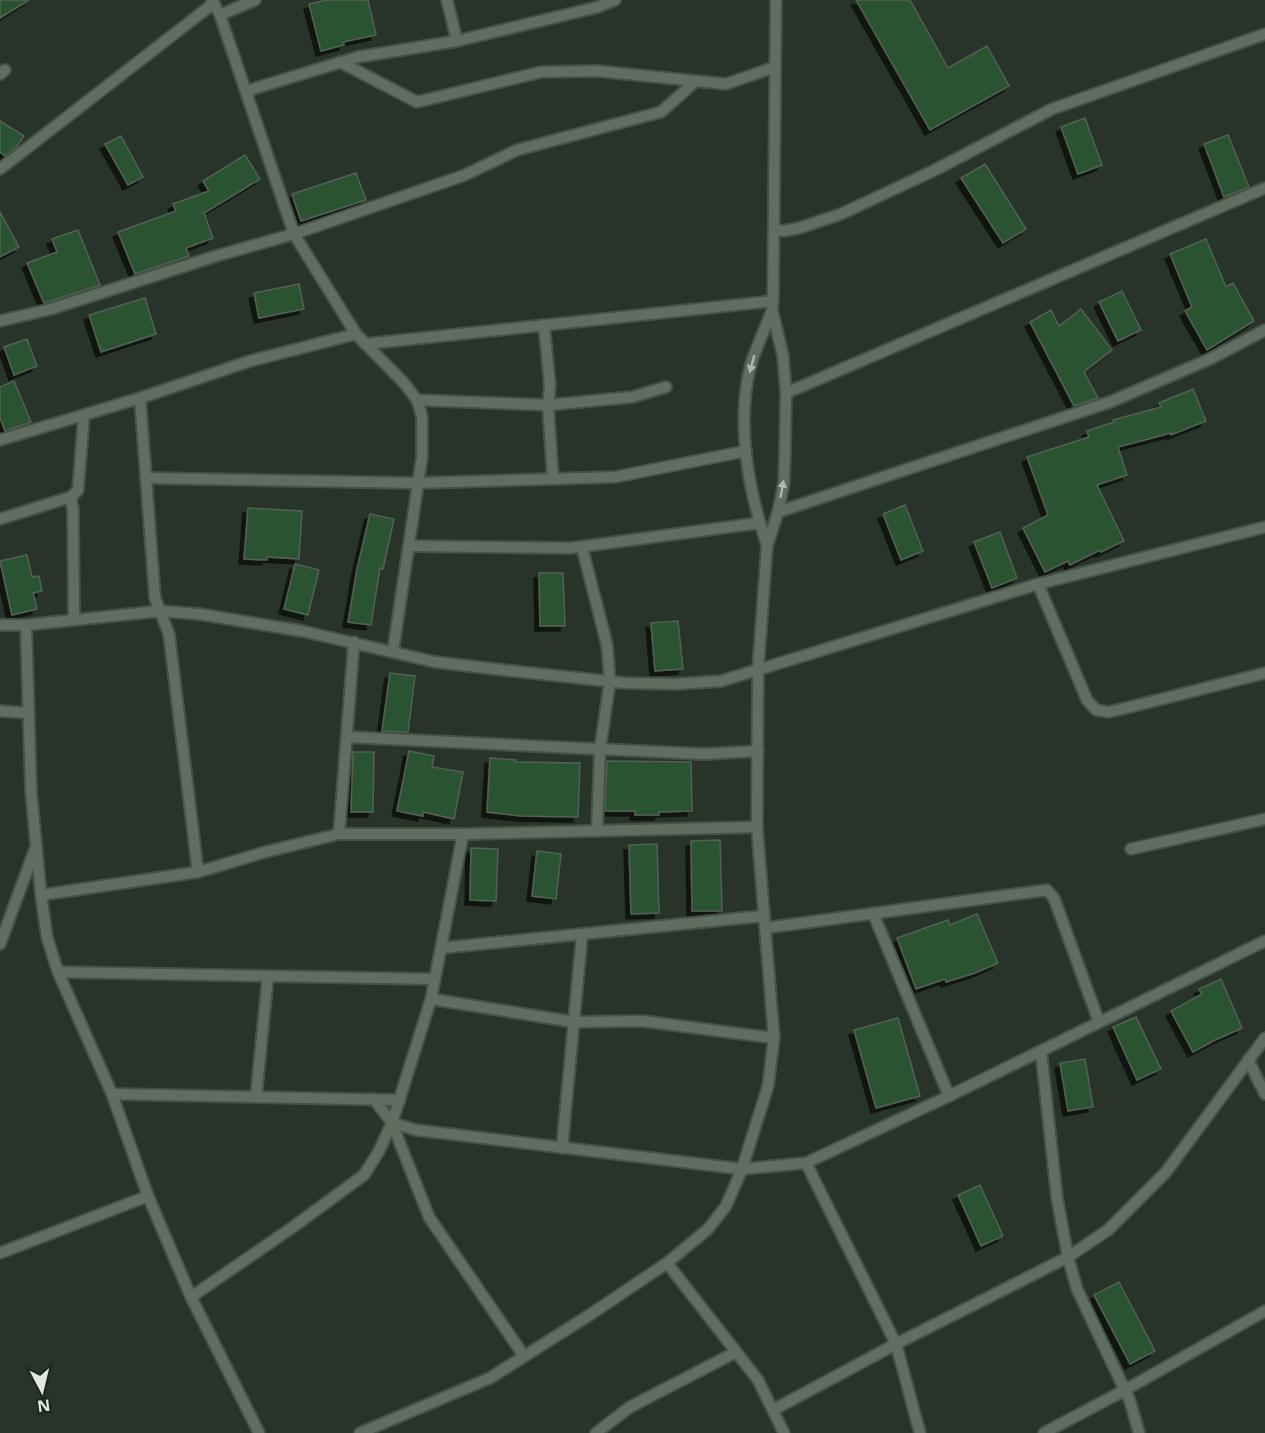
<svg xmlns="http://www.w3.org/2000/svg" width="1265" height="1433" font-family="'Open Sans',sans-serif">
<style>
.building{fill:#2c5231;stroke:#536154;stroke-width:1.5;filter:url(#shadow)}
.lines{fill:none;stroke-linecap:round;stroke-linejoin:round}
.minor-casing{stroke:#465148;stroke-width:14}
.minor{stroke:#606e61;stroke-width:10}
.oneway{fill:#adb7ad}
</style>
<defs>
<filter id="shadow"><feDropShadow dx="-5" dy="5" stdDeviation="0" flood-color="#0009"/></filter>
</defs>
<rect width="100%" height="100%" fill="#283429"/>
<!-- building -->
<g class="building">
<polygon points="0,0 29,0 0,18"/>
<polygon points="327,0 368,0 376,35 343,42 344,45 321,51 309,4"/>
<polygon points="856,0 910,0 948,68 987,46 1009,86 930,130"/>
<polygon points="1085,118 1102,165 1078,174 1061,127"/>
<polygon points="0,121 24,136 16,147 5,156 0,152"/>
<polygon points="1228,135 1249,187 1224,197 1204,144"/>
<polygon points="121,136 143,177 128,185 105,144"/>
<polygon points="245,155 260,179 204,213 213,238 186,248 189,256 135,274 118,232 176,211 173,204 209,191 203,181"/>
<polygon points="985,164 1026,229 1003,243 961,178"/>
<polygon points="356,173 366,200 301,221 292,194"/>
<polygon points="0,212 19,247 0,257"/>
<polygon points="78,230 100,285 44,303 27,263 57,252 52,239"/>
<polygon points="1206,239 1226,287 1233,283 1254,321 1207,350 1185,311 1192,307 1170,254"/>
<polygon points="299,284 304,309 259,318 254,293"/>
<polygon points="1122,291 1141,330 1118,341 1099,302"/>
<polygon points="145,298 156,334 101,352 89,315"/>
<polygon points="1081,309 1112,350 1084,372 1098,398 1074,406 1030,322 1051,310 1059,326"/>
<polygon points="27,339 37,366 14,375 4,347"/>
<polygon points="14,381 31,422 5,431 0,418 0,387"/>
<polygon points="1193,389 1206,421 1171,435 1171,433 1118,447 1127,475 1097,485 1124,541 1101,552 1100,550 1070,565 1068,561 1045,572 1023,528 1048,515 1027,457 1089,437 1087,431 1114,422 1113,420 1161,407 1159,403"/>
<polygon points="905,505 923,551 901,560 883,514"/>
<polygon points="248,508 302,511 299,559 267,557 267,560 244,559"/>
<polygon points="370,514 394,519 383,569 380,568 371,625 348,622 357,569"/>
<polygon points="1000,532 1017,578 992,588 974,542"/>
<polygon points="27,555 32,577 39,576 42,591 33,593 37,609 12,615 0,561"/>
<polygon points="295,564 319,570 308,615 284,609"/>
<polygon points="539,573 563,573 565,626 540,626"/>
<polygon points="678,621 683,669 655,671 651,623"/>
<polygon points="390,673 415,676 408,732 382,731"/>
<polygon points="409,751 434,756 432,767 463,772 454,819 423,812 423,816 397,811"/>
<polygon points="353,752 374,752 373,812 351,812"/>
<polygon points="490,758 516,760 515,762 580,763 578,817 521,816 487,812"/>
<polygon points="607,761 691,762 692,811 659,812 659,815 635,815 635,811 605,811"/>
<polygon points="720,840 722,911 692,911 691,841"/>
<polygon points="657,844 659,913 631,914 629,845"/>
<polygon points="471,848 498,849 496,901 470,900"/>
<polygon points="537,851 561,854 556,899 532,896"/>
<polygon points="977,914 998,963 975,973 946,982 945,979 916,989 897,938 948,920 950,925"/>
<polygon points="1221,979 1242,1028 1215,1040 1193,1052 1171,1011 1202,994 1199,989"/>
<polygon points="1136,1017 1161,1069 1137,1080 1113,1027"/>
<polygon points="898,1018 920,1096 876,1108 854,1030"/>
<polygon points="1085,1059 1093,1107 1068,1111 1060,1063"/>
<polygon points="980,1185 1003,1236 981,1246 958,1195"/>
<polygon points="1119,1282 1155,1351 1130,1364 1094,1295"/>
</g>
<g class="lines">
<!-- minor casing -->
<g class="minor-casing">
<g id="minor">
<polyline points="212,0 220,15 294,234 356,334 404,383 417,400 420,409 422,418 422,457 393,651"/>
<polyline points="447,0 457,41"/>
<polyline points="220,15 255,0"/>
<polyline points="340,62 417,102 541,72 597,71 726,84 775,67"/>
<polyline points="0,74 5,70"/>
<polyline points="246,91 358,57 457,41 598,7 615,0"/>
<polyline points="0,169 214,3"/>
<polyline points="774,229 783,231 799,228 841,214 935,170 1052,109 1265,34"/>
<polyline points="0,321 51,309 216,256 294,234 465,175 517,150 661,112 696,81"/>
<polyline points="544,325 550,386 548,405 553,479"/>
<polyline points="365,344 773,301"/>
<polyline points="786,393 1265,188"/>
<polyline points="140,398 155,598 169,634 198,872"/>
<polyline points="417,400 548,405 632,397 666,387"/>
<polyline points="0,440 140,398 250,361 356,334"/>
<polyline points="146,478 417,483 615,477 746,451"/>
<polyline points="71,497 73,510 74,619"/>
<polyline points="778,512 1110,402 1210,359 1265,330"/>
<polyline points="0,519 71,497 78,490 84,415"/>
<path d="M767 545C748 490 735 418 752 361 758 343 766 327 772 310L773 301 776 0"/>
<polyline points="409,546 571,548 759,523"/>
<polyline points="582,547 607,645 610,681 600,749 597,831"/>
<polyline points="1038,584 1087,700 1096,710 1109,712 1130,707 1265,673"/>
<polyline points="0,625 26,625 160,611 199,614 302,631 435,662 503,670 625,683 676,684 721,681 1038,584 1265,527"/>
<polyline points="26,625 31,791 41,895 47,937 58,972 112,1094 148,1196 191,1297 259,1433"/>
<polyline points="0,711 28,713"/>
<polyline points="347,737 704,754 758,751"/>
<polyline points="339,834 354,642"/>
<polyline points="1131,849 1265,819"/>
<polyline points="41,895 198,872 265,852 339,834 463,834 757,827"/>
<polyline points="873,913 949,1096"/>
<polyline points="765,928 1047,890 1054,898 1099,1022"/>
<polyline points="0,944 35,849"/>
<polyline points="441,948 763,916"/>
<polyline points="58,972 435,979"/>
<polyline points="431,999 574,1022 642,1021 774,1038"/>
<polyline points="1041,1051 1057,1198 1068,1257 1077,1289 1130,1401 1139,1433"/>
<polyline points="1248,1060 1265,1094"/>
<polyline points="112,1094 400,1100"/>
<polyline points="256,1097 268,976"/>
<polyline points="374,1099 392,1123 429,1217 524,1356"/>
<polyline points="392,1123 416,1130 742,1169 806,1163 949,1096 1265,941"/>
<polyline points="562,1148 582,935"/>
<polyline points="806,1163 896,1344 920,1433"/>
<polyline points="0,1253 148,1196"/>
<polyline points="667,1263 758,1380 784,1433"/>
<polyline points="191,1297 293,1227 364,1175 379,1151 392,1123 431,999 463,834"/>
<polyline points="773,1410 896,1344 1068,1257 1108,1230 1166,1172 1265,1038"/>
<polyline points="360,1433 490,1378 588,1316 667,1263 708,1229 726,1206 742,1169 768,1086 774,1038 757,827 758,670 767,546 778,512 784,482 785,450 786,393 783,356 772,310"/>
<polyline points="596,1433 630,1407 736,1352"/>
<polyline points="1044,1433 1125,1390 1265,1311"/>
</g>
</g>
<!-- minor -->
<use href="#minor" class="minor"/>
</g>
<!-- one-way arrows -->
<defs><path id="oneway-solid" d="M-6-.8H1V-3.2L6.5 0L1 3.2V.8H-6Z" transform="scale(1.5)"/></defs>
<g class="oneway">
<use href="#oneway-solid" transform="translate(752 364) rotate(105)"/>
<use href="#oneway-solid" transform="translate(782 489) rotate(-80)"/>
</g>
<!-- north arrow -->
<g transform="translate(42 1391) rotate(173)" stroke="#1e2a1f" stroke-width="4.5" paint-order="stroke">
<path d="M0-4.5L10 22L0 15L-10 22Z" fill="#e0e8e0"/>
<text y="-9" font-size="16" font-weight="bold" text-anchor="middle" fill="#e0e8e0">N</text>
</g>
</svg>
